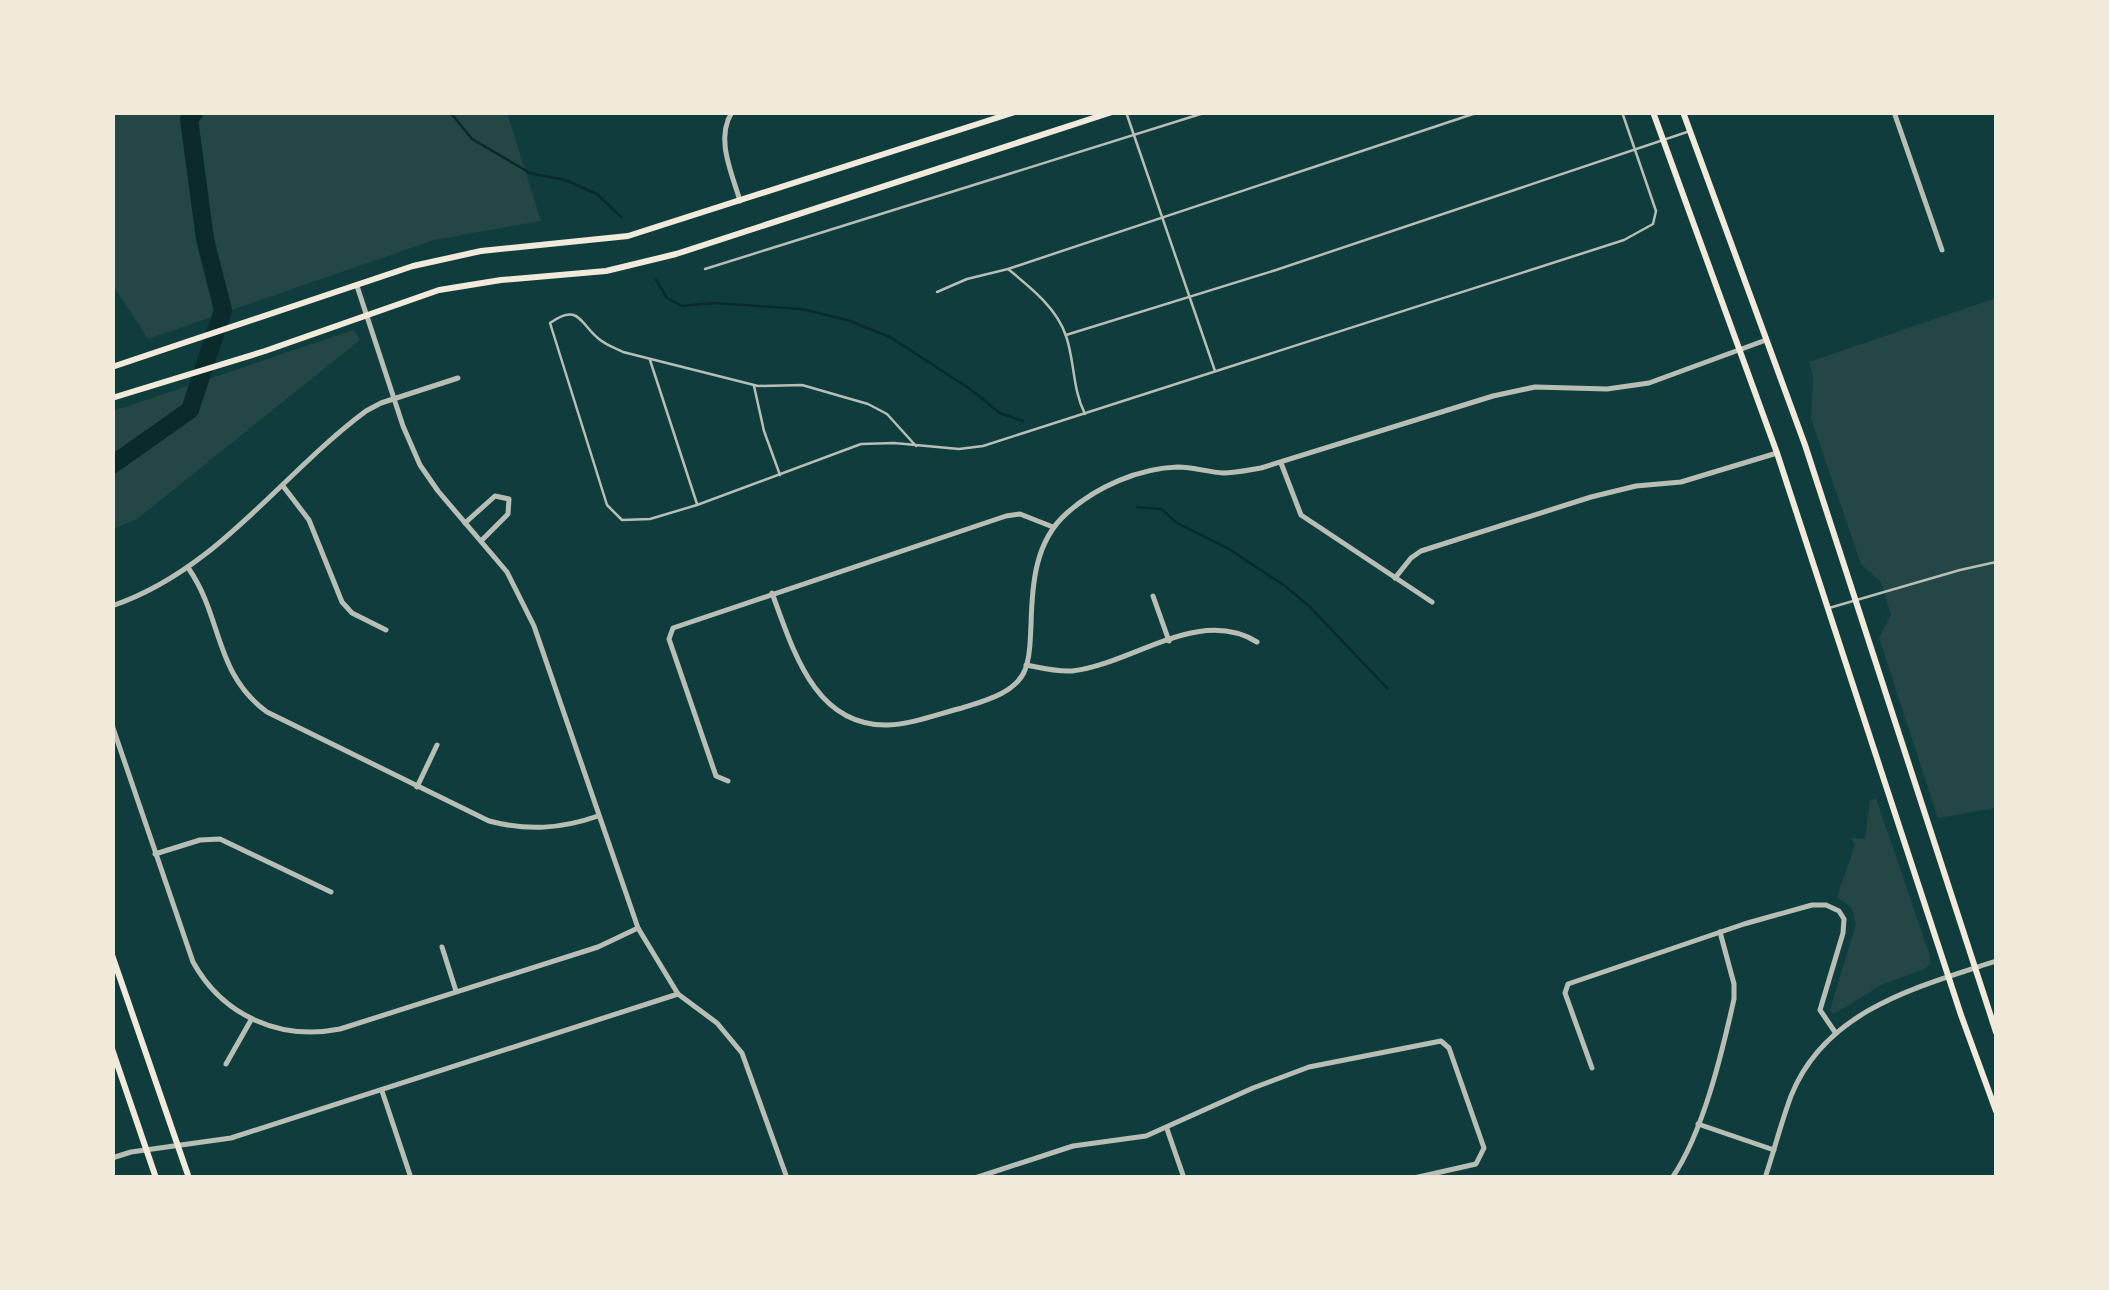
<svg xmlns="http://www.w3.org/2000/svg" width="2109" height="1290" font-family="'Roboto Serif',serif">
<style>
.green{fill:#244646}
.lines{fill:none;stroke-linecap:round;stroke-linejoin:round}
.stream{stroke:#0a2a2b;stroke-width:2.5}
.river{stroke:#0a2a2b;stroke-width:18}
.service{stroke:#b8beb3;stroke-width:2.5}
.minor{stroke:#b8beb3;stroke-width:5}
.tertiary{stroke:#b8beb3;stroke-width:5}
.secondary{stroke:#f1e9da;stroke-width:6}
</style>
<rect width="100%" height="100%" fill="#0f3d3e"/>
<!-- green -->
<g class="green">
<polygon points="112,113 507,113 541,221 434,240 148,339 113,285"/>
<polygon points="1996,298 1996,808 1938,818 1879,638 1891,615 1881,582 1861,564 1811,419 1813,376 1809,362"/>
<polygon points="354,330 360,340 137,519 113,529 113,411"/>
<polygon points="1876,798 1930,956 1930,964 1925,969 1883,984 1834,1014 1830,1010 1856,924 1851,907 1837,897 1855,845 1851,838 1865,839 1870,800"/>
</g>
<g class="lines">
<!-- stream -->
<g class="stream">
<polyline points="450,112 472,139 530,173 565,180 597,194 621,217"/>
<polyline points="656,280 667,298 682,306 714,303 802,309 847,320 890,337 970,389 1000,413 1023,421"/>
<polyline points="1137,507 1161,509 1177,523 1229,549 1285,586 1309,606 1387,688"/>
</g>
<!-- river -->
<polyline class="river" points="112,465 190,410 223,310 205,239 189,119 195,112"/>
<!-- service -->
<g class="service">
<polyline points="1126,112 1215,371"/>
<polyline points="705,269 1207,112"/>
<path d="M1008 269C1030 287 1057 308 1066 336 1075 362 1072 388 1085 414"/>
<polyline points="937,292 967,279 1008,269 1479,112"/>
<polyline points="1066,335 1276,270 1687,132"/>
<polyline points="650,360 697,504"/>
<polyline points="754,386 764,431 780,475"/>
<path d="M916 446 887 414 868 404 802 385 758 386 623 352C615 348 606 345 599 339 580 324 579 302 550 323L607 505 622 520 650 519 697 505 861 444 894 443 959 449 983 446 1624 240 1653 224 1656 211 1622 112"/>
<polyline points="1829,608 1960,570 1996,562"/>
</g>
<!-- minor -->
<g class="minor">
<path d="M732 112C715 139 732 173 740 201"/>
<polyline points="1894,112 1942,250"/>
<polyline points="1281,463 1301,515 1432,602"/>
<polyline points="283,486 309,520 342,602 352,613 386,630"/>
<polyline points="465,523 495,496 509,499 508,514 481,541"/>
<path d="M189 569C223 619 214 673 267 712L489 821C527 831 561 829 598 816"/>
<polyline points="1395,578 1411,558 1421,551 1591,497 1636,486 1681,482 1777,453"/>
<path d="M772 593C793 649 814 727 888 725 913 724 938 714 962 708 984 701 1016 693 1025 670 1031 656 1030 639 1031 625 1032 584 1035 541 1067 513 1096 487 1139 468 1178 467 1193 467 1208 472 1223 473 1235 473 1249 470 1261 468L1493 396 1535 387 1607 389 1649 383 1766 340"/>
<polyline points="1153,596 1169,641"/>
<path d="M112 606C218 570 280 475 366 411L381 403 458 378"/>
<path d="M1026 665C1041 668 1057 672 1072 671 1133 664 1198 606 1257 642"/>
<path d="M112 725 193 962C223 1016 280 1041 340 1029L598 947 638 928"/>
<polyline points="728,781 716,776 669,639 673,628 1006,516 1020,514 1053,527"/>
<polyline points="417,787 437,745"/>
<polyline points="155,854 200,840 220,839 331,892"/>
<polyline points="442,947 456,991"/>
<polyline points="226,1064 251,1020"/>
<polyline points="1592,1068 1565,993 1568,984 1744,924 1812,905 1826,905 1839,911 1844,919 1843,933 1820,1010 1835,1032"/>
<polyline points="382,1091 411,1178"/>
<polyline points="1698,1124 1774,1150"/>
<polyline points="1167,1129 1184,1178"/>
<polyline points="112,1158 131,1152 231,1138 678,994"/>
<polyline points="975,1178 1073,1146 1146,1136 1253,1088 1309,1067 1441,1041 1449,1048 1484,1148 1476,1164 1414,1178"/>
<path d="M1672 1178C1703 1133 1722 1053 1734 999V984L1720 932"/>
</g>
<!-- tertiary -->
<g class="tertiary">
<polyline points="357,286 403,426 420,465 438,491 507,572 534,626 638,928 678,994 717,1023 742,1053 787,1178"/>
<path d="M1765 1178C1774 1151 1781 1123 1791 1096 1825 1010 1917 987 1996 961"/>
</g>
<!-- secondary -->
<g class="secondary">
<polyline points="1653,112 1777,453 1961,1015 1996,1111"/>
<polyline points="1683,112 1805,445 1996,1032"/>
<polyline points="112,367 413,266 481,251 628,236 1015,112"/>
<polyline points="112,398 265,351 439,290 501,280 606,271 676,254 1112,112"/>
<polyline points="112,955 189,1178"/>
<polyline points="112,1049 156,1178"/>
</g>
</g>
<!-- border -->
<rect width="2109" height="1290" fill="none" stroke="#f1e9da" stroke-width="230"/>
</svg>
